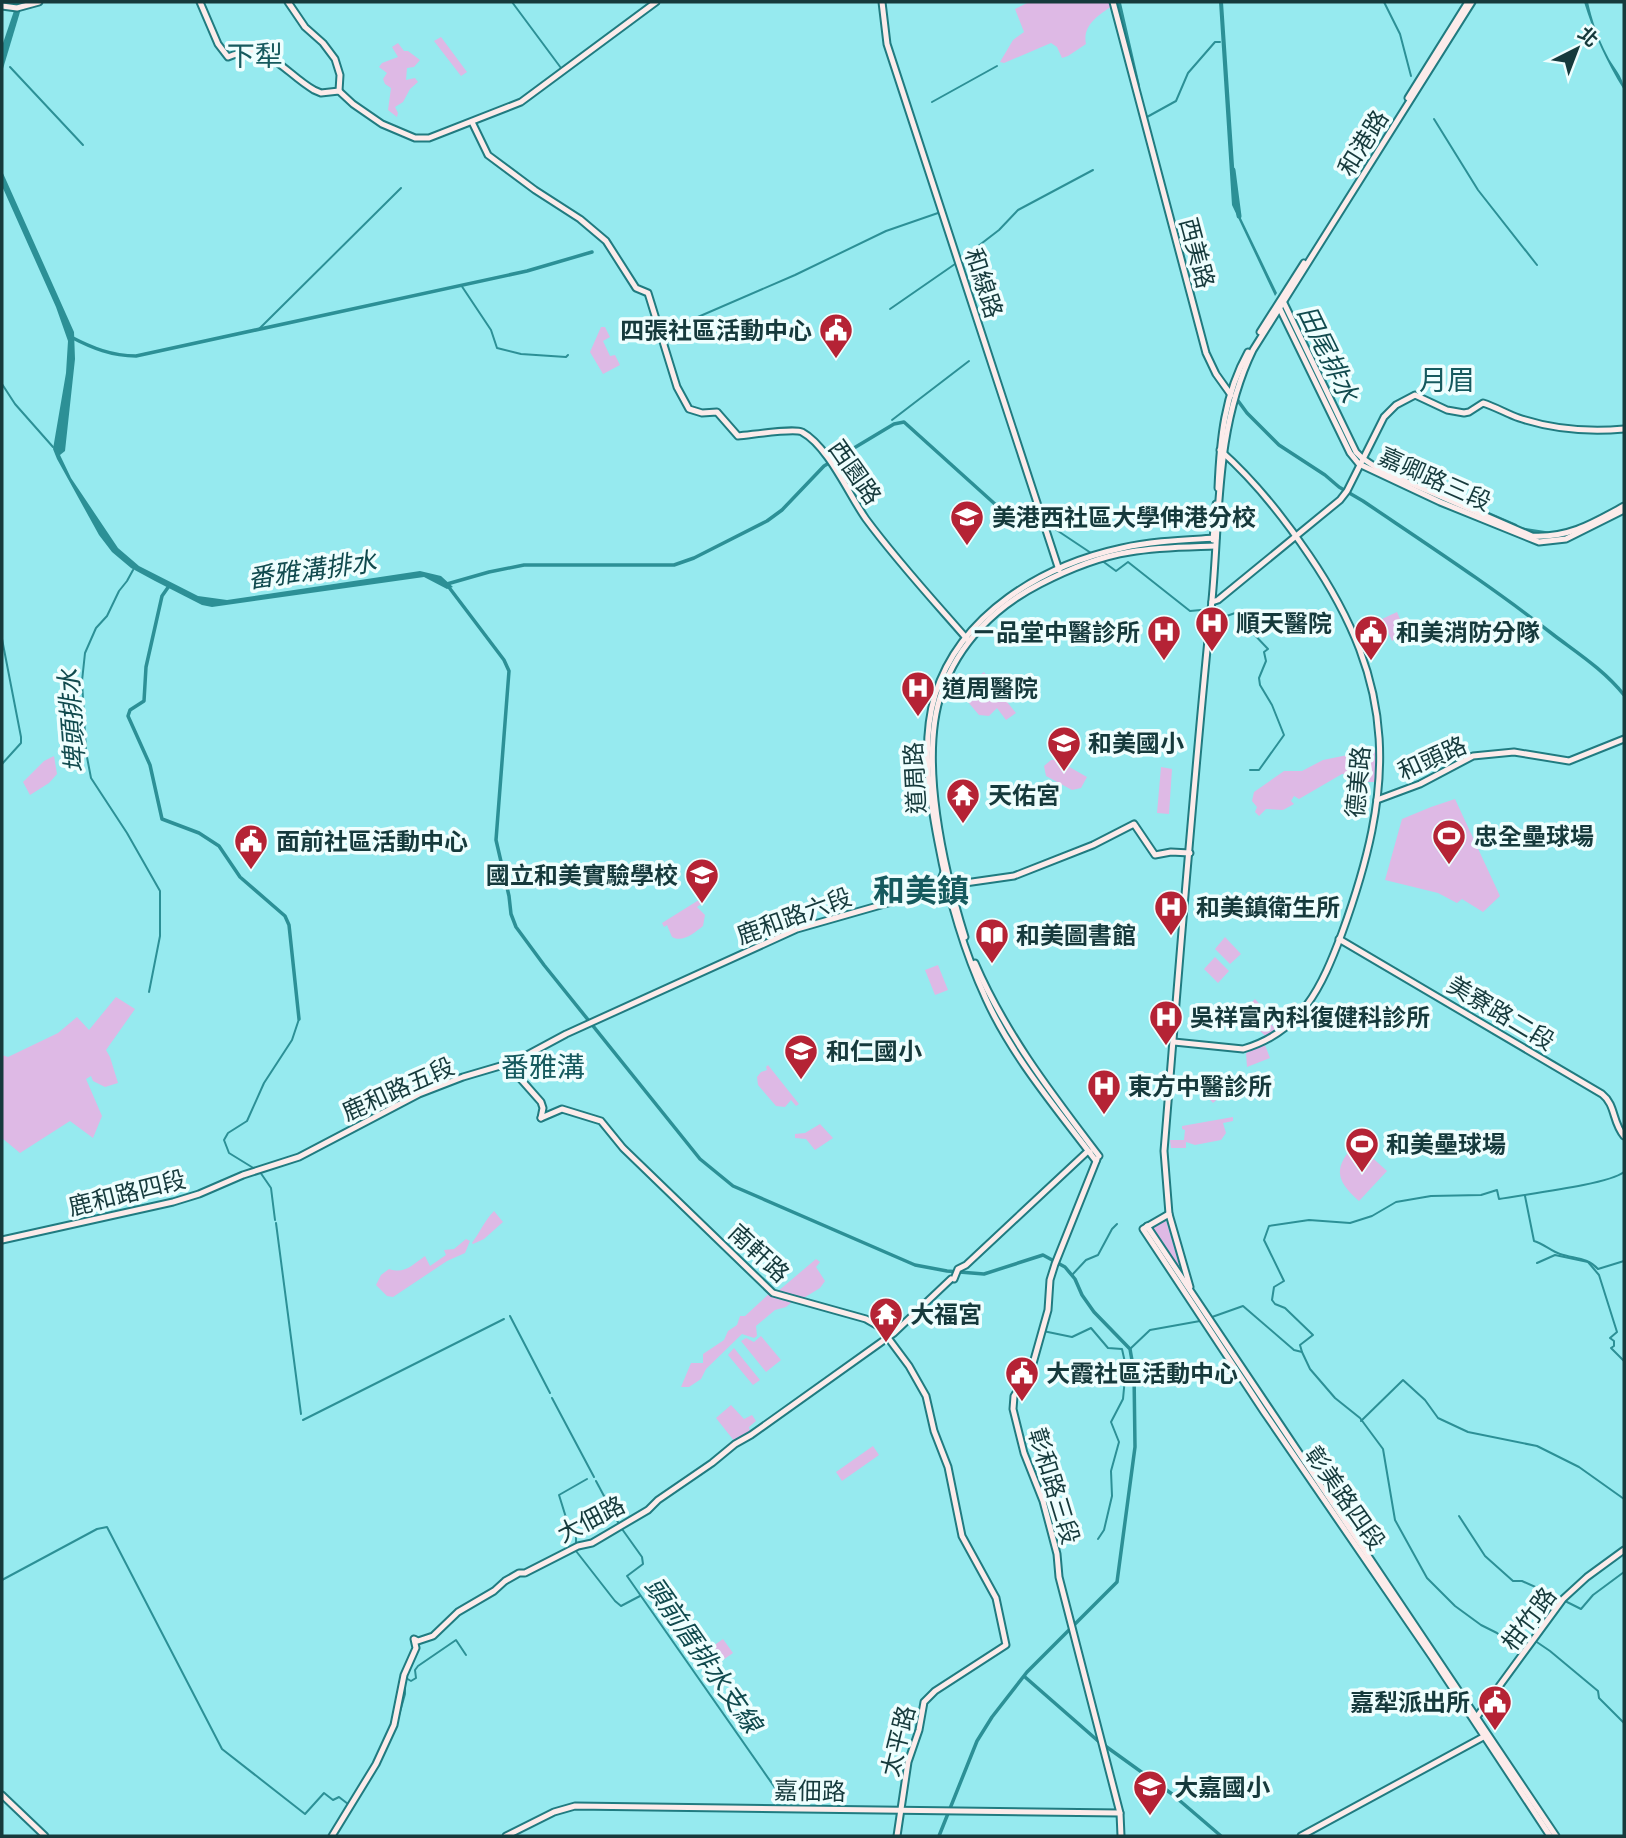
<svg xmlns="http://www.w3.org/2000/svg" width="1626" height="1838" font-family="'Zilla Slab','Noto Sans TC',serif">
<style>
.green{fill:#deb9e5}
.water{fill:#2c9096}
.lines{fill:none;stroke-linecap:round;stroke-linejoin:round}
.stream{stroke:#2c9096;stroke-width:2}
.canal{stroke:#2c9096;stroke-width:3.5}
.river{stroke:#2c9096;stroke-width:5}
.secondary-casing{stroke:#207b80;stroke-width:9}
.secondary{stroke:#fcebea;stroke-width:5}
.labels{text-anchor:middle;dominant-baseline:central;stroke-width:7;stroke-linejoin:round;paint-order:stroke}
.street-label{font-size:24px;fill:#163a3c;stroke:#eefefe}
.poi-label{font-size:24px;font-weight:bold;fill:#163a3c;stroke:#eefefe;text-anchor:start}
.water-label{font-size:26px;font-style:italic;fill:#114a4e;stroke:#eefefe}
.quarter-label{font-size:28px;fill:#165a5e;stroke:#eefefe}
.district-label{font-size:32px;font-weight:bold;fill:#165a5e;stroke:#eefefe}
</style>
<rect width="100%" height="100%" fill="#96eaef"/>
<!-- green -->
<g class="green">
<path d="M1029 2H1111L1112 6C1099 15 1082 25 1086 44L1068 56 1062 58 1057 47 1051 43 1004 63 1000 62 1013 40 1024 32 1015 9Z"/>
<polygon points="441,37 467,72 461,76 434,41"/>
<polygon points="398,43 404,51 408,51 420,60 414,67 407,68 406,80 415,78 418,82 410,89 403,102 395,107 398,113 397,117 388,110 391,88 385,84 383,79 387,73 379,67 382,63 398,57 392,47"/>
<polygon points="601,327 605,327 610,337 603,341 610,356 615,355 620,365 603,374 590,352"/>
<polygon points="1397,612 1406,633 1392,641 1382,619"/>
<polygon points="984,672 996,687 990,693 997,702 1003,697 1016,713 1006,720 997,708 989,716 979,715 968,702 966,695 964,698 948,686 953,677 971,687 981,682 986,688 978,676"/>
<polygon points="1377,749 1377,782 1366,782 1365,775 1342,774 1299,799 1294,796 1291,801 1294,804 1283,810 1266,809 1259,816 1255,812 1257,807 1252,801 1254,792 1284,771 1302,771 1323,760"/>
<polygon points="54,756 57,774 49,783 30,795 23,782 44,761"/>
<polygon points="1051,760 1057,760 1087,777 1081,788 1072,790 1046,776 1044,766"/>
<polygon points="1161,767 1172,769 1169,814 1157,813"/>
<polygon points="1455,799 1500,896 1483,912 1462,899 1457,903 1438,893 1385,880 1402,819 1431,807"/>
<path d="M702 898 704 902 697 907 705 915 703 926C694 933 683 943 672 937L667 925 664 927 662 923Z"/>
<polygon points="1225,937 1241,954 1230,964 1215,949"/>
<polygon points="1215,957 1229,971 1218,983 1204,969"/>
<polygon points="938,965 948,990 935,995 925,970"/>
<polygon points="116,997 135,1009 106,1050 110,1057 118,1083 105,1087 93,1081 91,1076 86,1079 102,1116 93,1138 70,1121 20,1153 2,1138 2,1055 8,1057 58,1033 77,1017 89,1030"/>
<polygon points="1255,999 1274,1019 1270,1023 1277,1030 1266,1037 1242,1012 1246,1008 1252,1014 1258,1009 1252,1002"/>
<polygon points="1265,1045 1270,1058 1247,1067 1246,1053"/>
<polygon points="768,1065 799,1104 796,1106 791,1100 785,1107 776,1106 758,1085 757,1077 761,1072 767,1070 766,1067"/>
<polygon points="1204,1074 1223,1094 1213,1103 1194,1083"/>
<polygon points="1233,1117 1233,1121 1223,1123 1226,1133 1221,1140 1195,1145 1186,1142 1186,1148 1171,1148 1170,1140 1184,1140 1185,1130 1182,1129 1182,1126"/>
<polygon points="820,1124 833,1138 815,1150 806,1139 795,1138 795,1134 805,1133"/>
<path d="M1356 1143 1387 1171 1359 1201C1334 1179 1334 1167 1356 1143Z"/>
<path d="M494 1211 503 1222 484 1239 473 1244 472 1243C480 1232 485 1220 494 1211Z"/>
<polygon points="1165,1217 1181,1271 1147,1224"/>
<path d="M466 1239 470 1241 465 1253 447 1261 393 1297 387 1296 376 1285 381 1275 389 1269C405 1274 411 1266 425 1256L430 1266 446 1255 444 1250 454 1249Z"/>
<polygon points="816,1259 820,1262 816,1267 825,1281 820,1288 802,1299 777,1292"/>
<polygon points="770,1293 781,1300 792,1302 786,1307 775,1310 756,1326 757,1336 754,1338 742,1334 706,1369 701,1379 689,1387 681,1387 691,1363 703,1363 703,1354 724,1340 728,1331 737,1325 740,1316 745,1316"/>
<polygon points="761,1336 781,1360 766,1372 741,1341 746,1338 754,1342"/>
<polygon points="734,1348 760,1380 753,1385 728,1355"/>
<polygon points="731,1405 744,1419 752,1415 756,1421 749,1427 750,1432 735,1442 716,1418"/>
<polygon points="873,1446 879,1455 842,1481 836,1472"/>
<polygon points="723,1639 733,1653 716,1665 706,1651"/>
</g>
<!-- water -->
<g class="water">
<polygon points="17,2 23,2 2,72 2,46"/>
<polygon points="1219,2 1223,2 1237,210 1277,293 1275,296 1232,205"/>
<path d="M1584 2H1588C1592 20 1598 38 1607 55 1612 66 1624 77 1624 90 1606 61 1594 34 1584 2Z"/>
<polygon points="2,171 74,332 75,359 65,451 60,455 71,478 118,548 139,566 198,596 227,600 420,571 441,576 453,587 447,589 424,577 212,607 202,605 155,581 131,568 112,552 99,535 57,459 53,449 66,373 68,341 56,307 2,186"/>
</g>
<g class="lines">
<!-- stream -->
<g class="stream">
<polyline points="512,2 561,68"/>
<polyline points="1384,2 1400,34 1411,76"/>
<polyline points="2,3 18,4"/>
<polyline points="10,67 83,145"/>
<polyline points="932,102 997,66"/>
<polyline points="1147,117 1176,101 1188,73 1215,42 1220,42"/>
<polyline points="1434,119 1478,190 1537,265"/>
<polyline points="960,260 999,230 1018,210 1093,170"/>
<polyline points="461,285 491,330 497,348 521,354 566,357 568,355"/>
<polyline points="890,309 955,264"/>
<polyline points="259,329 401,188"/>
<polyline points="668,342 673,333 684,323 795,275 886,231 938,213"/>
<polyline points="2,384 15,404 53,447"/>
<polyline points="892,420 969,361"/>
<polyline points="996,505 1009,517 1027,509 1039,517"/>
<polyline points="1046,523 1091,553"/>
<polyline points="1101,560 1116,571 1128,562 1190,611 1201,610 1207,614"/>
<polyline points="133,570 127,581 119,591 107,616 96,628 85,653 82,681 86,752 91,778 127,833 160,891 160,936 149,992"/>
<polyline points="1212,617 1218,619 1238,612 1243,616 1249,629 1268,649 1264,652 1266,661 1259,678 1260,685 1272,705 1284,735 1259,770 1250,770"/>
<polyline points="2,639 21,737 21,743 2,764"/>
<polyline points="255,1169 229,1153 224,1140 228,1133 247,1121 264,1083 292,1040 299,1019"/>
<polyline points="260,1172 271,1188 275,1220"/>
<path d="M1525 1196 1534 1241C1544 1244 1551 1251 1560 1254 1575 1259 1587 1257 1598 1269L1624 1261"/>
<polyline points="276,1223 301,1414"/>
<polyline points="1537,1263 1555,1255 1588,1262 1599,1275 1617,1332 1610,1338 1614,1341 1614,1346 1611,1348 1624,1361"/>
<polyline points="1072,1275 1086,1260 1098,1255 1112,1229 1117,1224"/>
<polyline points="510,1316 550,1393"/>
<polyline points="1212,1317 1243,1306 1294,1350 1302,1352 1310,1369 1335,1398 1360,1418 1383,1449 1395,1520 1427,1578 1455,1606 1481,1625 1497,1633 1507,1642 1525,1634 1550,1651 1598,1691 1599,1698 1624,1723"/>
<polyline points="1043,1331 1072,1337 1091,1328 1108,1348 1122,1349 1126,1367 1123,1399 1111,1422 1119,1442 1111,1471 1112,1496 1104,1530 1098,1539"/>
<polyline points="1130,1349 1150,1330 1200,1321"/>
<path d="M1302 1352 1300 1345 1313 1335 1285 1308 1275 1304 1272 1300 1274 1287 1284 1281 1264 1240 1269 1226 1309 1220 1350 1223 1372 1216 1396 1202 1431 1196 1481 1195 1497 1190 1499 1199C1525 1194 1607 1185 1624 1172"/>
<polyline points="552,1398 594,1477"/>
<polyline points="303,1420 504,1319"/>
<polyline points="1361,1421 1403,1380 1425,1400 1438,1418 1468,1432 1537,1446 1579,1467 1624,1499"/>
<polyline points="596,1481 619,1524"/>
<polyline points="1459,1516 1485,1556 1513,1581 1522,1581 1560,1598"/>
<polyline points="622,1529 642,1557 643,1564 627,1576 787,1805"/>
<polyline points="576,1545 576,1536 568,1524 559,1495 587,1479"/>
<polyline points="576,1551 615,1601 621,1606 640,1596"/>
<polyline points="2,1580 97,1529 107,1527 222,1749 305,1814 324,1793 333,1800 339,1797 348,1804"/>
<polyline points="1565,1601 1581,1609 1593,1595 1624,1572"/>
<polyline points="406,1678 411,1681 416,1678 415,1670 418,1666 456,1640 466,1655"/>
<polyline points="398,1719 405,1694 405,1684"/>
<polyline points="379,1751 390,1727"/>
</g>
<!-- canal -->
<g class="canal">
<polyline points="1119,2 1138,85"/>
<path d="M71 337C92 348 112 356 136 356L527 271 592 252"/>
<path d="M1236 398 1247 413 1279 445 1325 475 1339 487 1363 501C1428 545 1494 588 1555 636 1579 654 1605 671 1624 695"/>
<polyline points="447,584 489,572 524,565 674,565 694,558 767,521 782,510 824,466 894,424 904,422 996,505"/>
<polyline points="169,586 162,596 146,667 144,701 130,710 128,716 150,765 162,819 199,833 219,846 240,877 285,916 289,925 299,1019"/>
<polyline points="448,586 504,660 509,671 496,840 509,896 511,914 516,927 544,965 700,1159 733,1186 915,1265 947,1271 984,1274 1043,1255 1065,1267 1075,1279 1082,1295 1094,1312 1130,1349 1134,1372 1135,1447 1117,1582 1027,1672 992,1717 977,1741 939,1836"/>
<polyline points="1025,1677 1097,1740 1172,1794 1221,1836"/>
</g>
<!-- river -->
<g class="river">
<polyline points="1233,170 1239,216"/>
<polyline points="1323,392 1347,439"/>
<polyline points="1418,484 1515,526"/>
<polyline points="1523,530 1548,534"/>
</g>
<!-- secondary casing -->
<g class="secondary-casing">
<g id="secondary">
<path d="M200 2 218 44 228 57C268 40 283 72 314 90L321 93 339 91 353 104 382 124 415 138H429L521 102 656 2"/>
<polyline points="288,2 305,27 323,43 335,59 340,75 339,91"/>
<polyline points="882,2 887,44 1059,570"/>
<polyline points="1113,2 1206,353 1216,374 1231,395"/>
<polyline points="2,6 17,8 39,2"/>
<polyline points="1408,98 1468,2"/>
<path d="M472 122 488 155 535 190 580 219 606 241 636 288 648 293 677 387 689 409 702 413 717 412 738 436C751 435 793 428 802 432 828 446 849 495 866 519 897 561 933 600 967 639"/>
<path d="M1283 301 1356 452 1362 458 1380 470 1532 536C1569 538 1593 523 1624 506"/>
<polyline points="1279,307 1350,453 1359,464 1440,502 1539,542 1566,539 1624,510"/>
<polyline points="1260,332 1304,263"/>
<path d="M1218 488C1220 440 1224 395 1248 352"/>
<polyline points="1213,540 1216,504"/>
<path d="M1212 602 1218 600 1340 500 1347 491 1384 417 1396 405 1415 395 1447 410 1464 413 1469 412 1483 403C1496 407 1507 414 1519 418 1552 429 1590 432 1624 429"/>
<polyline points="1377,800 1420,784 1473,756 1514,752 1569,761 1624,739"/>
<polyline points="944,872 940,882 932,891 952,903"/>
<path d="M965 937C944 870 918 759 942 691 959 643 995 607 1040 584 1069 569 1098 557 1130 552 1158 547 1187 547 1215 546"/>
<path d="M1339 939 1602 1094C1616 1105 1612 1122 1624 1136"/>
<path d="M975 963C1006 1035 1052 1094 1099 1156"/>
<path d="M1174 1042 1243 1049C1302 1032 1322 986 1342 933 1395 787 1399 687 1309 555 1284 518 1254 480 1220 450"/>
<polyline points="510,1063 511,1068 541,1102 543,1108 541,1118"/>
<polyline points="541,1118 562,1109 601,1121 623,1148 773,1293 866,1319 880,1327 909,1366 926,1396 934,1431 948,1467 962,1536 996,1598 1006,1645 935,1691 924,1702 919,1730 908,1762 897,1836"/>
<polyline points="1097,1159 1055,1264 1050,1280 1048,1310 1032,1367 1014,1396 1013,1409 1024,1453 1043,1501 1057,1554 1059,1577 1120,1813 1121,1836"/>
<path d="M1096 1161C1057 1109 1013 1058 986 999 963 949 948 896 938 842 929 796 921 742 935 695 960 614 1043 565 1122 548 1152 541 1185 540 1216 538"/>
<polyline points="1169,1214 1143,1229 1264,1412 1432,1657 1550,1836"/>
<polyline points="1147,1226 1556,1836"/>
<polyline points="2,1240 173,1202 199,1194 243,1175 299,1157 419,1094 463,1077 514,1062 566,1034 797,929 951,885 1014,876 1093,845 1134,824 1155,855 1171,852 1190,853"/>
<polyline points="954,1279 958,1269 966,1265 1088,1151 1090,1152"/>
<path d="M1190 1287 1169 1214 1164 1151C1179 968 1193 784 1212 600 1220 517 1215 428 1253 350L1472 2"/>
<polyline points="1476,1718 1563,1599 1587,1577 1624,1550"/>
<polyline points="2,1795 45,1836"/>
<polyline points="332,1836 376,1764 394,1725 404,1675 416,1648 414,1639 418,1641 433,1636 458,1612 494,1591 505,1581 519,1573 525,1573 578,1546 592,1543 648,1510 658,1500 712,1463 735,1444 751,1435 894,1333 951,1279"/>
<polyline points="506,1836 554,1812 575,1806 1120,1813"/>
<polyline points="1301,1836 1485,1736"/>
</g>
</g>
<!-- secondary -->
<use href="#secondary" class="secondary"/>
</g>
<!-- icons -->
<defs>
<g id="civic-pin" transform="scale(1.75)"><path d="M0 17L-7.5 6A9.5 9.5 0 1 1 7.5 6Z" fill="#b52335" stroke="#eefefe"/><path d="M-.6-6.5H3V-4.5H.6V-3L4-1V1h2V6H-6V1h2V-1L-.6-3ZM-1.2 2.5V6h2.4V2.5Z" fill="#fff"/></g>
<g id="university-pin" transform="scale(1.75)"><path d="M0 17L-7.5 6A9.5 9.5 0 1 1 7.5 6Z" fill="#b52335" stroke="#eefefe"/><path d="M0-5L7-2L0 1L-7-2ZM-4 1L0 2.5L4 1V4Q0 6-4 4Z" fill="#fff"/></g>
<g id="hospital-pin" transform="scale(1.75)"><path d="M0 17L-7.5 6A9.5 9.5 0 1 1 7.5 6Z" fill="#b52335" stroke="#eefefe"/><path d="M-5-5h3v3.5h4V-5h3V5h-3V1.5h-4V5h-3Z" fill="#fff"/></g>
<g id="school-pin" transform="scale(1.75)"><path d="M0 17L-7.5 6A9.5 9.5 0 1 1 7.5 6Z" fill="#b52335" stroke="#eefefe"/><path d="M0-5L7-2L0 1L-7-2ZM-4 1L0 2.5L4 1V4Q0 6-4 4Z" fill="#fff"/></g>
<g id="temple-pin" transform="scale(1.75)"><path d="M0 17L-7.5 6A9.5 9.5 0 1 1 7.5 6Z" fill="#b52335" stroke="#eefefe"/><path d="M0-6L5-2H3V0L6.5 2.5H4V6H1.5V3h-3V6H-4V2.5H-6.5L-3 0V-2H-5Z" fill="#fff"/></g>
<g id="stadium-pin" transform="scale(1.75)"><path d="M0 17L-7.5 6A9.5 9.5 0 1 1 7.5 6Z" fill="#b52335" stroke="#eefefe"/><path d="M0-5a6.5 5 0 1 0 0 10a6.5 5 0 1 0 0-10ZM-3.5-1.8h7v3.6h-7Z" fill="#fff"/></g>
<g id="library-pin" transform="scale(1.75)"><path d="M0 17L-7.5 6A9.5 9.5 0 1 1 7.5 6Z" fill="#b52335" stroke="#eefefe"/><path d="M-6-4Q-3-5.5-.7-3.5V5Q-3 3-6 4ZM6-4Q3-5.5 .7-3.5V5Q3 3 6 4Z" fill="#fff"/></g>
</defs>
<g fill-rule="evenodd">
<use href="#civic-pin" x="836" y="330"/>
<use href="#university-pin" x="967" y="517"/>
<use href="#hospital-pin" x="1212" y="623"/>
<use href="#hospital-pin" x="1164" y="632"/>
<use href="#civic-pin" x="1371" y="632"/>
<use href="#hospital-pin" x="918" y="688"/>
<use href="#school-pin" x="1064" y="743"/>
<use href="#temple-pin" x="963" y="795"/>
<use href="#stadium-pin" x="1449" y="836"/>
<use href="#civic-pin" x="251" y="841"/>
<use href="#school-pin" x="702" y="875"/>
<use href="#hospital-pin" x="1171" y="907"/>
<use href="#library-pin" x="992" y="935"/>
<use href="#hospital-pin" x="1166" y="1017"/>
<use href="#school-pin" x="801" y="1051"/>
<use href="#hospital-pin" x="1104" y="1086"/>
<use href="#stadium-pin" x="1362" y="1144"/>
<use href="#temple-pin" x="886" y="1314"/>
<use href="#civic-pin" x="1022" y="1373"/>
<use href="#civic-pin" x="1495" y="1702"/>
<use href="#school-pin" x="1150" y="1787"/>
</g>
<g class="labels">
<!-- street labels -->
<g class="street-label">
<text transform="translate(1363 143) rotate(-58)">和港路</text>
<text transform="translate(1197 253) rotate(75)">西美路</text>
<text transform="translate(984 283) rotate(72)">和線路</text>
<text transform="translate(855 472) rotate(55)">西園路</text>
<text transform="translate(1435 479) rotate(24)">嘉卿路三段</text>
<text transform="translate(1432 758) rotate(-24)">和頭路</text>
<text transform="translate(915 778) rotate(-93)">道周路</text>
<text transform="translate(1358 782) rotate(-85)">德美路</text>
<text transform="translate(794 916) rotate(-20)">鹿和路六段</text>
<text transform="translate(1501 1013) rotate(31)">美寮路二段</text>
<text transform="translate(398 1089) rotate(-24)">鹿和路五段</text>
<text transform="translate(127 1193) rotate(-14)">鹿和路四段</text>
<text transform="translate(759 1253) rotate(43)">南軒路</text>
<text transform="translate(1054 1486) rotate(73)">彰和路三段</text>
<text transform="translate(1345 1498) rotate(55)">彰美路四段</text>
<text transform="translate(591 1519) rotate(-27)">大佃路</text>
<text transform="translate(1529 1619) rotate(-53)">柑竹路</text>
<text transform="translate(898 1741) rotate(-76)">太平路</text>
<text transform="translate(810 1791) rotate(1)">嘉佃路</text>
</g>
<!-- poi labels -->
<g class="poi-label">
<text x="812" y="330" text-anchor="end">四張社區活動中心</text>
<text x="992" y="517">美港西社區大學伸港分校</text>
<text x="1236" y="623">順天醫院</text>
<text x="1140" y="632" text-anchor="end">ㄧ品堂中醫診所</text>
<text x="1396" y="632">和美消防分隊</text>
<text x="942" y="688">道周醫院</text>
<text x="1088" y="743">和美國小</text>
<text x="988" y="795">天佑宮</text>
<text x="1474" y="836">忠全壘球場</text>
<text x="276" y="841">面前社區活動中心</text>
<text x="678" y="875" text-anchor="end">國立和美實驗學校</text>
<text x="1196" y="907">和美鎮衛生所</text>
<text x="1016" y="935">和美圖書館</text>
<text x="1190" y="1017">吳祥富內科復健科診所</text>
<text x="826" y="1051">和仁國小</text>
<text x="1128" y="1086">東方中醫診所</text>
<text x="1386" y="1144">和美壘球場</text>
<text x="910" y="1314">大福宮</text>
<text x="1046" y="1373">大霞社區活動中心</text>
<text x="1470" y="1702" text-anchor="end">嘉犁派出所</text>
<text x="1174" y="1787">大嘉國小</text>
</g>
<!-- water labels -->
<g class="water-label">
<text transform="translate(1328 354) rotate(64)">田尾排水</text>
<text transform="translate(312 570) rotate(-8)">番雅溝排水</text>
<text transform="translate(72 721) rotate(-94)">埤頭排水</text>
<text transform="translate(703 1655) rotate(55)">頭前厝排水支線</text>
</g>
<!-- quarter labels -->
<g class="quarter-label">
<text x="255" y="56">下犁</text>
<text x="1447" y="380">月眉</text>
<text x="543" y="1067">番雅溝</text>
</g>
<!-- district labels -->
<g class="district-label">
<text x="921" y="891">和美鎮</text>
</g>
</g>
<!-- border -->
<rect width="1626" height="1838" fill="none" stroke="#163a3c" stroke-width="7"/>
<!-- north arrow -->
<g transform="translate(1577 49) rotate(42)" stroke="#eefefe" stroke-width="5" paint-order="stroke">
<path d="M0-5L12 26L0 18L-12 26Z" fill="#163a3c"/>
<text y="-10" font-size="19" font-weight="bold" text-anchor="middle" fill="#163a3c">北</text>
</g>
</svg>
